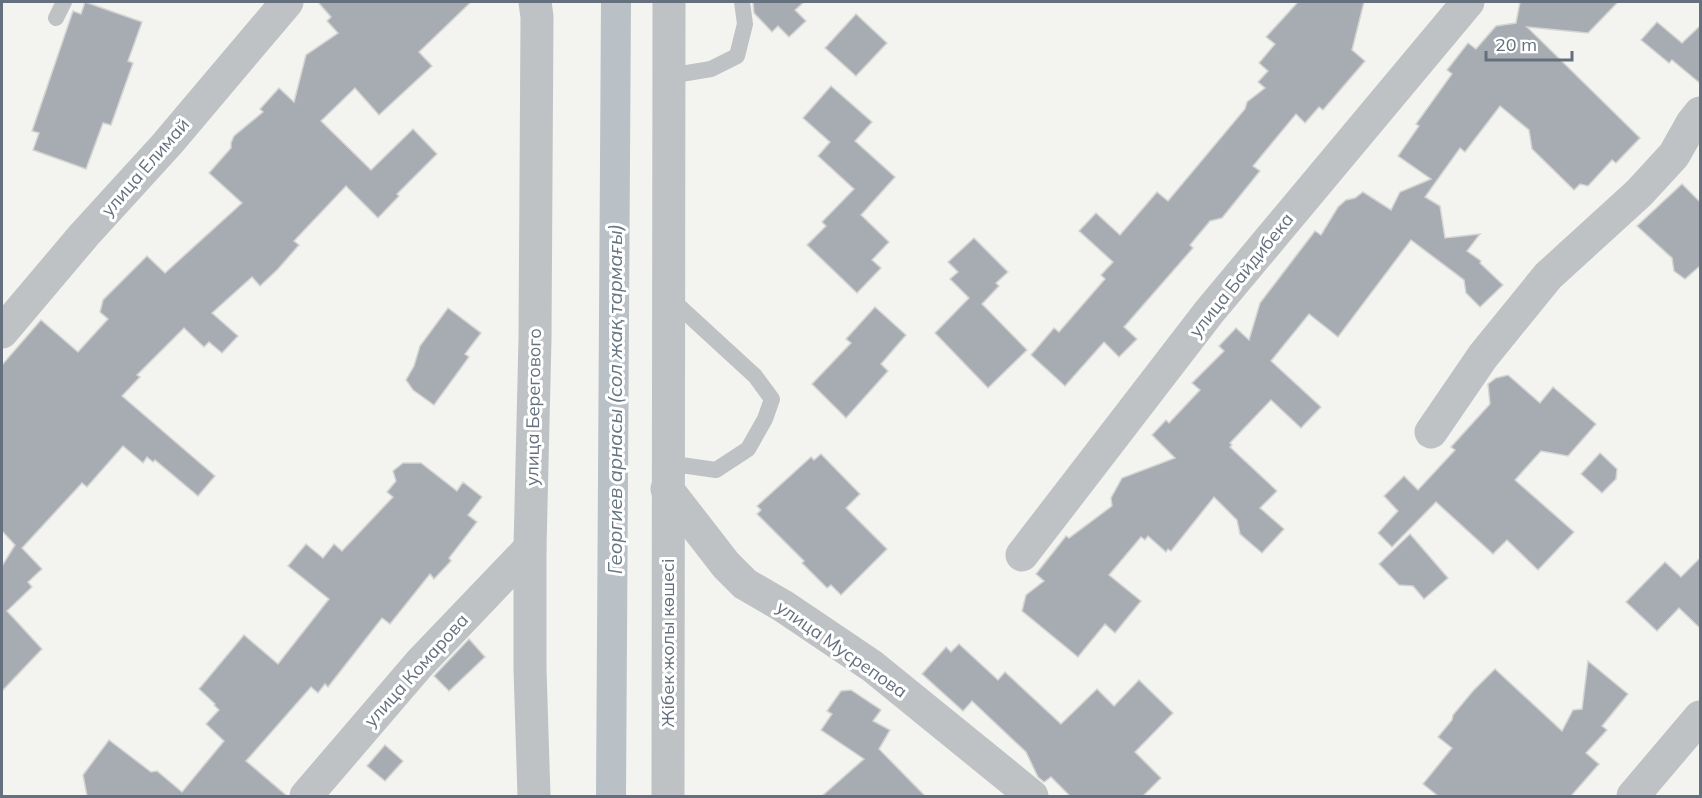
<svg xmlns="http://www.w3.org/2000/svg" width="1702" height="798" font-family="Mulish,sans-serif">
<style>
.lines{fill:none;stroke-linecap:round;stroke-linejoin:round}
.canal{stroke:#b9c1c6;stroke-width:30}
.building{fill:#a7acb2;stroke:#d4d5d3;stroke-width:1.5}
.lane{stroke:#bfc2c5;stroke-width:16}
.street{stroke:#bfc2c5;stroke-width:33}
.labels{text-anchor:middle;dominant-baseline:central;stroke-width:6;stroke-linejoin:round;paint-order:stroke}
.street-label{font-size:18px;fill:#65707e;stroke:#fff}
.water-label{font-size:20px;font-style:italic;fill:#667782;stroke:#fff}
</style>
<rect width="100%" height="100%" fill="#f3f3f0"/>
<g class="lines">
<!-- canal -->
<polyline class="canal" points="611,796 616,2"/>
</g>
<!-- building -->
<g class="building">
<polygon points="85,2 142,22 128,61 133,63 111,125 103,123 86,169 33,150 39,133 32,131 73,11 81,14"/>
<polygon points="318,2 471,2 419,52 432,66 379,115 355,88 321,121 371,170 413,129 437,154 397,194 399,196 378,218 346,186 294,241 299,245 278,269 260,286 252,277 212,313 238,336 222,353 209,342 204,347 184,328 137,375 140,377 122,396 215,476 198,496 155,460 153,462 147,457 143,463 123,446 87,487 82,483 22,548 42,569 28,582 32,587 7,611 42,649 2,691 2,566 15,545 2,531 2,365 41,320 78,352 108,319 100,312 103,300 147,256 165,273 242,203 209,173 231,148 231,143 234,136 263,112 260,109 279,88 294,102 306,55 338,33 327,21 331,17"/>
<polygon points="753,2 804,2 795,10 806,21 789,37 778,26 772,32 754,13"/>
<polygon points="1298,2 1364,2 1352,50 1365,61 1323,110 1319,107 1305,123 1296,114 1253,166 1260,171 1222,218 1210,221 1190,245 1193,248 1124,327 1137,339 1119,357 1104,342 1065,386 1031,355 1054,328 1059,332 1105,279 1101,275 1113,262 1079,231 1096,213 1120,235 1157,192 1168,201 1245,109 1247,102 1265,88 1258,82 1268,71 1259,63 1275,44 1266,37"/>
<polygon points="1520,2 1618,2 1588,33 1527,27 1640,138 1616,163 1612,160 1588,186 1580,184 1574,190 1532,149 1529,130 1500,106 1465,152 1460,148 1425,197 1440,206 1445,238 1480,234 1467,251 1481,261 1480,263 1503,285 1480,307 1466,293 1464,280 1411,240 1338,337 1309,314 1271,361 1321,407 1301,428 1271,400 1230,443 1232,445 1230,447 1277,491 1260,508 1284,529 1262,553 1240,534 1237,520 1214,497 1171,551 1168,549 1166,552 1148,536 1145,540 1141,537 1109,575 1141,601 1115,633 1105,624 1078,657 1022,611 1026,595 1044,581 1036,574 1066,536 1069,538 1112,506 1111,498 1122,478 1175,458 1152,435 1166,420 1169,423 1200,390 1192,383 1224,351 1219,346 1236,328 1249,340 1260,303 1315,231 1321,235 1338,207 1346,200 1355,198 1363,192 1391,210 1400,192 1431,179 1398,156 1419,126 1416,124 1452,74 1447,70 1468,43 1476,49 1496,26 1516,23"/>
<polygon points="856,14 887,43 856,76 825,48"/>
<polygon points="1657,22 1682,43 1701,25 1701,84 1672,60 1669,63 1641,40"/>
<polygon points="831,86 872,122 855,141 895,177 861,215 889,242 872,260 881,268 857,293 807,245 826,226 822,222 854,189 818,156 830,142 803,118"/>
<polygon points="1682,184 1701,203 1701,265 1685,279 1674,271 1672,258 1637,226"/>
<polygon points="974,238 1008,272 996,283 999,286 982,304 1027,350 988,388 935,333 969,298 950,279 958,272 948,262"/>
<polygon points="875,307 906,335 881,364 888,371 846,418 812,384 851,343 846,339"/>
<polygon points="448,308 481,333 465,354 469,357 434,405 413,390 406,380 414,366 420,346"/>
<polygon points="1508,375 1540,403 1553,387 1596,424 1568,456 1541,451 1515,480 1574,532 1538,570 1507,540 1493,554 1436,502 1392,547 1378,533 1398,511 1384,496 1404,476 1418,490 1455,450 1451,447 1490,404 1488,384 1496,378"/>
<polygon points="1600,453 1617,469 1616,479 1602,493 1581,474"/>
<polygon points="821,454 860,494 846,508 887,549 841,595 831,585 827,588 802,563 804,561 757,514 761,510 757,506 811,457 814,460"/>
<polygon points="403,463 421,463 457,491 463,482 482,497 468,515 477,522 449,558 451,561 434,579 430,574 390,624 382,618 328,687 325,684 318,693 311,687 246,761 287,796 87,796 83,775 109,740 151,772 157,771 182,792 224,741 206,724 219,710 214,705 215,704 199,689 244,635 278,664 329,599 288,566 306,544 323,558 334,544 342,551 393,497 387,492 396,481 393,471"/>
<polygon points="1410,534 1448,578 1424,599 1413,586 1399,585 1379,564"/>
<polygon points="1701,557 1700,628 1679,608 1657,631 1626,602 1665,562 1681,577"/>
<polygon points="469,639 485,657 449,691 434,676"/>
<polygon points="959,644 998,680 1005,672 1061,724 1097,689 1114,706 1139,680 1173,713 1135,752 1161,778 1143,796 1070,796 1051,777 1044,782 1038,777 1026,752 972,701 963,711 922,674 946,647 951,652"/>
<polygon points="1588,661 1628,694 1602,726 1607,730 1586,753 1599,764 1571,796 1438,796 1423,784 1452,748 1438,737 1452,720 1453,715 1473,691 1495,669 1562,731 1573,710 1582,709"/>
<polygon points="851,690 881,710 873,721 890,730 879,749 925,796 822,796 864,759 821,730 832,714 827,711 841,691"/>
<polygon points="385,745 403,761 385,781 367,766"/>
</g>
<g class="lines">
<!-- lane -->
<g class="lane">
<polyline points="56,18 64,2"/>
<polyline points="669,76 711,69 737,56 745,24 742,2"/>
<polyline points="667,463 716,470 748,449 765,419 772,399 755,376 670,298"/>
</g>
<!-- street -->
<g class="street">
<polyline points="2,332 84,235 167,144 287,2"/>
<polyline points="1431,432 1483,356 1548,276 1639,193 1674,155 1692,123 1700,113"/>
<polyline points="667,489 726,565 745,584 783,606 872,666 1032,796"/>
<polyline points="1022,555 1209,312 1468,2"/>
<polyline points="306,796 420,663 530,548"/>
<polyline points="534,796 530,669 530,548 535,339 537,17 535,2"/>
<polyline points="668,796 669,2"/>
<polyline points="1633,796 1700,717"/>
</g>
</g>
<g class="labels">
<!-- street labels -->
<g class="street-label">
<text transform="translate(145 167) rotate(-49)">улица Елимай</text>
<text transform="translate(1241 275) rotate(-51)">улица Байдибека</text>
<text transform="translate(533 407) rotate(-89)">улица Берегового</text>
<text transform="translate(667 643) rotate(-90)">Жібек жолы көшесі</text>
<text transform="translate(842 649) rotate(35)">улица Мусрепова</text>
<text transform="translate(416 670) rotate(-48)">улица Комарова</text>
</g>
<!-- water labels -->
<g class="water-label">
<text transform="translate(614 399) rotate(-90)">Георгиев арнасы (сол жақ тармағы)</text>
</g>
</g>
<!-- border -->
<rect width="1702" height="798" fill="none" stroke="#65707e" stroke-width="6"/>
<!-- scale -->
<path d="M1486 51v9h86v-9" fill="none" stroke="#65707e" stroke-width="3"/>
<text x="1495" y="51" font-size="18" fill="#65707e" stroke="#ffffff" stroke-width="4.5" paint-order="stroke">20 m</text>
</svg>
